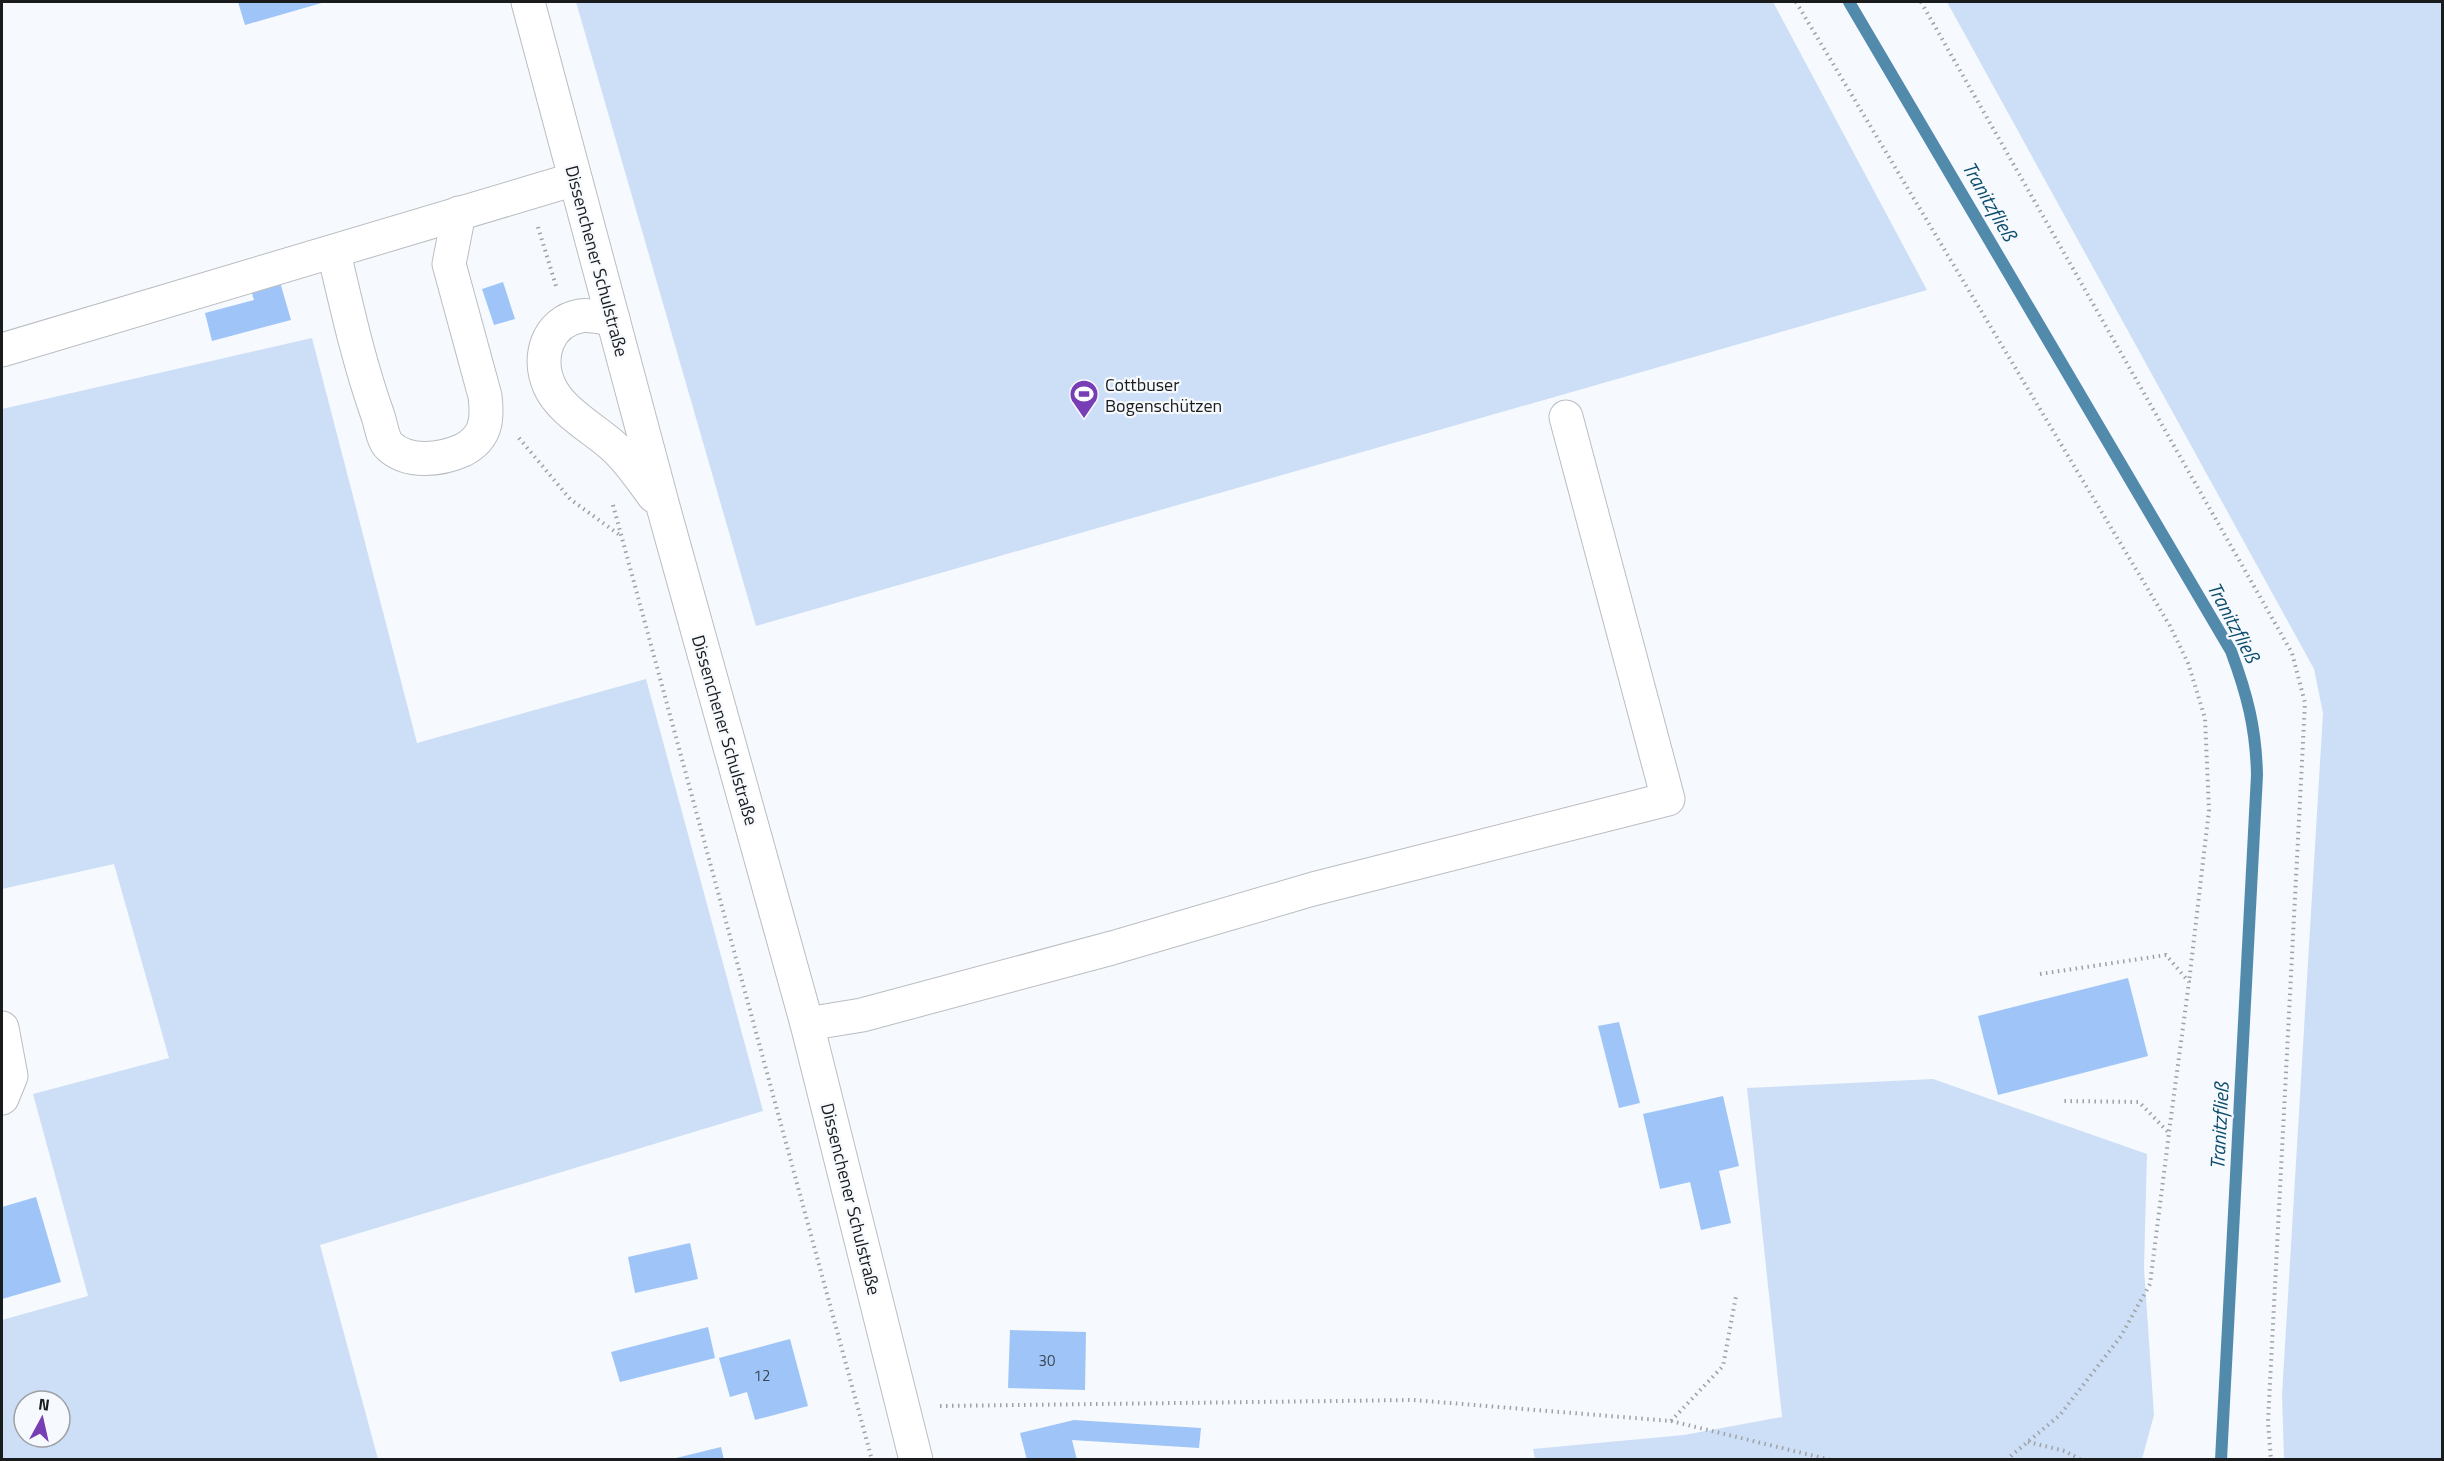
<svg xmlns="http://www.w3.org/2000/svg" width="2444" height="1461" font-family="'Titillium Web',sans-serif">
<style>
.green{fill:#cddff7;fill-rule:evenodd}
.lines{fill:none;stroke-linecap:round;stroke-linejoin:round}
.stream{stroke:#528aac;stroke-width:12}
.building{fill:#9fc5f8}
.minor-casing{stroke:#babdc1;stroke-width:35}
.path{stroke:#9fa1a4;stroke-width:4;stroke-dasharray:1.5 4.5;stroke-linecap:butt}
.minor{stroke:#fff;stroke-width:33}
.labels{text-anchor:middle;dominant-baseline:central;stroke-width:4.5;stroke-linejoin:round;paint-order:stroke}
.number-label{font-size:15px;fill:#3b4653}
.street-label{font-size:18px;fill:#1a1b1c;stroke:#f6f9fd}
.poi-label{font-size:18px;fill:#1a1b1c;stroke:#f6f9fd;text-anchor:start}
.water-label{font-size:20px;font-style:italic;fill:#0c4d6c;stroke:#f6f9fd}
</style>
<rect width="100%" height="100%" fill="#f6f9fd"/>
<!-- green -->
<g class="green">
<polygon points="576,2 1773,2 1927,290 756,626"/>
<polygon points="1947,2 2442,2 2442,1459 2284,1459 2282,1395 2323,713 2314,669"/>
<path d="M312 338 417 743 646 679 763 1111 320 1245 378 1459H2V1320L88 1296 33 1094 169 1058 114 864 2 889V409ZM24 1401H60V1437H24Z"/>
<polygon points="1933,1079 2147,1154 2144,1268 2154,1415 2142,1459 1535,1459 1533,1449 1684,1435 1782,1417 1747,1088"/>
</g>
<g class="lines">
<!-- stream -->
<path class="stream" d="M1849 2 2231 651C2247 694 2256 728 2257 775L2221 1460"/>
</g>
<!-- building -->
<g class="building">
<polygon points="238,2 325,2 245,25"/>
<polygon points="280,282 291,320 212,341 205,313 254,300 251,290"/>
<polygon points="503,282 515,319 494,325 482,289"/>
<polygon points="2128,978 2148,1056 1998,1095 1978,1016"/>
<polygon points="1619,1022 1640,1103 1619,1108 1598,1026"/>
<polygon points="1723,1096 1739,1166 1719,1171 1731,1223 1701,1230 1690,1182 1660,1189 1643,1114"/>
<polygon points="36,1197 61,1282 2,1299 2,1207"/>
<polygon points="690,1243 698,1279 635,1293 628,1257"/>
<polygon points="708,1327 715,1358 620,1382 611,1352"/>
<polygon points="1010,1330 1086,1332 1085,1390 1008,1388"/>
<polygon points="790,1339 808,1406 755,1420 747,1392 730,1397 719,1358"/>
<polygon points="1074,1420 1201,1428 1199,1448 1072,1440 1077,1460 1027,1460 1020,1433"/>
<polygon points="721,1447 724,1460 673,1460 672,1459"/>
</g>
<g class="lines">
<!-- minor casing -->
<g class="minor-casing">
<g id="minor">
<polyline points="528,2 664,510 807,1024 916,1460"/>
<path d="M334 253C347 308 359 363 378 416 381 425 383 440 389 446 408 464 441 460 463 450 486 438 488 420 485 396L449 264 459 213"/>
<path d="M613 319C603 318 590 314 580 316 547 322 537 357 549 385 560 411 593 428 613 446 629 460 641 479 654 496"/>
<polyline points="2,350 575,179"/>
<polyline points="807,1024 862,1015 1112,948 1313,889 1668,799 1566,417"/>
<polyline points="2,1028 11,1076 2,1098"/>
</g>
</g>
<!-- path -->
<g class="path">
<polyline points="1796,2 2170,626 2188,663 2205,718 2209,810 2189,982"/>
<polyline points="1921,2 2292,653 2305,703 2268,1422 2271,1460"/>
<polyline points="538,227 556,286"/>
<polyline points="519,438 570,499 621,536"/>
<polyline points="613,505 872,1460"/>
<polyline points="2040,974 2166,955 2189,982 2169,1132"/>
<polyline points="940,1406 1413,1400 1671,1421 1831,1460"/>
<polyline points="1671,1421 1723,1366 1736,1296"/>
<polyline points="2028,1442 2065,1451 2081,1460"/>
<polyline points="2006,1460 2060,1415 2121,1336 2150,1284 2169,1133 2139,1102 2061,1101"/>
</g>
<!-- minor -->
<use href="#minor" class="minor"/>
</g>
<!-- icons -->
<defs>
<g id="stadium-pin" transform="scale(1.5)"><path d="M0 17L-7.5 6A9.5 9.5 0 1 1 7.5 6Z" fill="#773eb5" stroke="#f6f9fd"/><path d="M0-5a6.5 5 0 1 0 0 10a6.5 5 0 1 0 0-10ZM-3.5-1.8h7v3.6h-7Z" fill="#fff"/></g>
</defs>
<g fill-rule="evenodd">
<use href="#stadium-pin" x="1084" y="394"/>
</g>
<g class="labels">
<!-- number labels -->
<g class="number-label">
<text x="1047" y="1360">30</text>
<text x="762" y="1375">12</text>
</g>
<!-- street labels -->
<g class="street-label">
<text transform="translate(597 261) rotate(75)">Dissenchener Schulstraße</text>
<text transform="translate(725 730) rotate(74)">Dissenchener Schulstraße</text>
<text transform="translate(851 1199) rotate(76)">Dissenchener Schulstraße</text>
</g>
<!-- poi labels -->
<g class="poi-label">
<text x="1105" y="384">Cottbuser<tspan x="1105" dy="21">Bogenschützen</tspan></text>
</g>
<!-- water labels -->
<g class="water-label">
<text transform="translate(1990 201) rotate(60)">Tranitzfließ</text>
<text transform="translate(2234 622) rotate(62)">Tranitzfließ</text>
<text transform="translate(2219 1126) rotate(-87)">Tranitzfließ</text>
</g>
</g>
<!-- border -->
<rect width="2444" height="1461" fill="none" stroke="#1a1b1c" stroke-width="6"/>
<!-- north arrow -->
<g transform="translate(42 1419) rotate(8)"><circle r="28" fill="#f6f9fd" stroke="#9ea0a3" stroke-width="1.5"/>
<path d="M0-4.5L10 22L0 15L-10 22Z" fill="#773eb5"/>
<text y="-9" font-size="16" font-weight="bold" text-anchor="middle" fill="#1a1b1c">N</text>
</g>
</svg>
